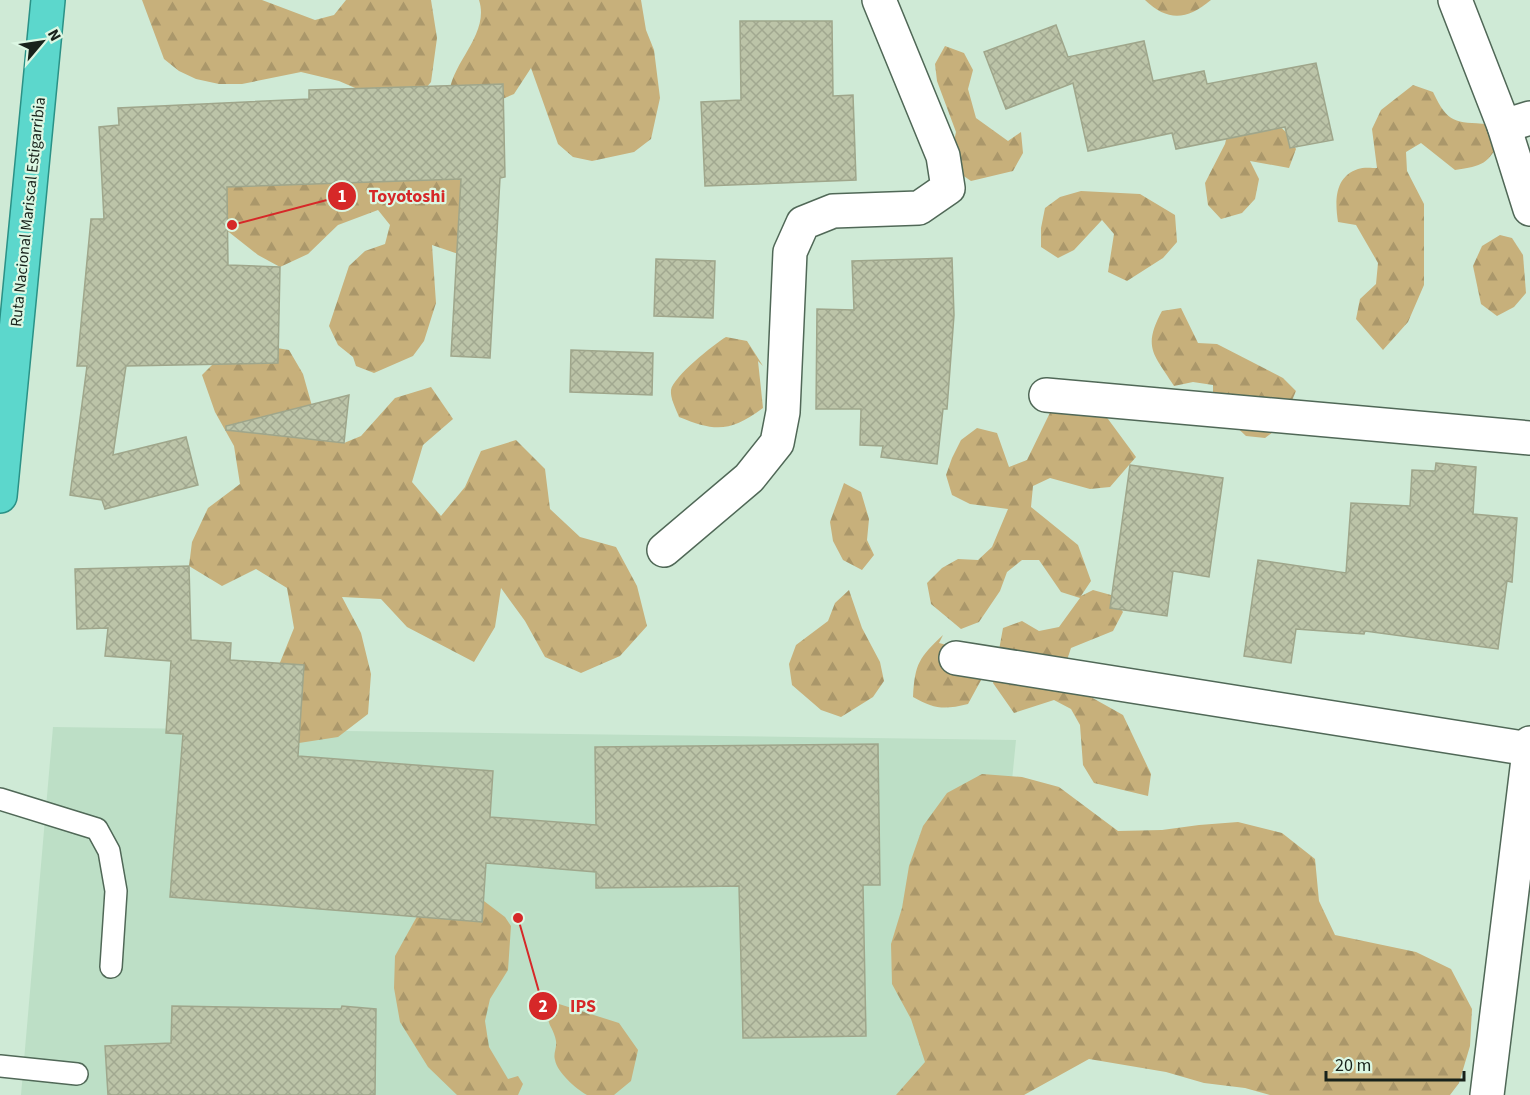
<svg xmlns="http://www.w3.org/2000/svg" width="1530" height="1095" font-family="'Source Sans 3',sans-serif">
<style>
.built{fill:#bddfc6}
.forest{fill:url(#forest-firs)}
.building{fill:url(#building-cross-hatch);stroke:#9fa68b;stroke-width:1.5}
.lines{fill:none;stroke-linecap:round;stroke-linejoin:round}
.service-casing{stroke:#506857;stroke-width:24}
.minor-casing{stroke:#506857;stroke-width:36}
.trunk-casing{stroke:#2a9186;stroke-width:36}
.service{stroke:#fff;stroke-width:21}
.minor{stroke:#fff;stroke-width:33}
.trunk{stroke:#5cd7cc;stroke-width:33}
.labels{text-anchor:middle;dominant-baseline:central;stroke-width:4.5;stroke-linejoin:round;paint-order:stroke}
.street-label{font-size:16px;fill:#18221b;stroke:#dcf7e3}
.leader{fill:none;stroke:#d62828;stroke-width:2}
.callout-dot{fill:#d62828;stroke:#dcf7e3;stroke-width:2}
.mark-label{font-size:18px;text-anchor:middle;font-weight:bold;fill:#fff}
.callout-label{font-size:18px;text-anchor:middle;font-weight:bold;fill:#d62828;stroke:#dcf7e3;stroke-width:4.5;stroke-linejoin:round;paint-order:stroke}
</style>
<defs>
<pattern id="forest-firs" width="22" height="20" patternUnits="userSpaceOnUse" patternTransform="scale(1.5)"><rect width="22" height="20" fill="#c7b07b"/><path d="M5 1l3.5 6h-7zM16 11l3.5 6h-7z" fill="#aa976a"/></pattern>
<pattern id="building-cross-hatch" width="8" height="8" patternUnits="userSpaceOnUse" patternTransform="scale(1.5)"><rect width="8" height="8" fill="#bcc4a8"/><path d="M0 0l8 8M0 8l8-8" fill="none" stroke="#a1a890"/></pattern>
</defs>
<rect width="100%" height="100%" fill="#cfead6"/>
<!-- built -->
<polygon class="built" points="53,727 1016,740 981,1095 21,1095"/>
<!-- forest -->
<g class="forest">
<polygon points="142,0 262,0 315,20 334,15 346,0 431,0 437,38 431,82 416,100 376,97 339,81 301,72 242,84 219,84 196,79 179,71 164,59"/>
<path d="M479 0H641L646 30 654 50 660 98 651 139 634 152 592 161 573 157 558 144 531 68 514 94 458 118C456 113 451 107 450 101 444 68 491 37 479 0Z"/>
<path d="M1145 0H1211C1187 20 1168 22 1145 0Z"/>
<polygon points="945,46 964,53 973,70 968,89 976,118 1008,141 1021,132 1023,153 1013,171 971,181 955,170 952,151 956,132 937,81 935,64"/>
<path d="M1413 85 1433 92C1448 124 1455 122 1488 124L1501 139C1488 164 1483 166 1455 170L1421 143 1406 152 1407 171 1424 204V285L1408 322 1383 350 1356 319 1360 299 1376 284 1378 263 1356 225 1338 222C1335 202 1334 177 1358 169 1363 167 1372 168 1377 168L1372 129 1381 110Z"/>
<polygon points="1253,102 1286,132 1296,149 1289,168 1250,161 1259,179 1255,199 1242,213 1221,219 1208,205 1205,183 1225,144 1234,106"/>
<polygon points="470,174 470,258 432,245 436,303 424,341 413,356 374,373 356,366 353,357 338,345 329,326 349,266 365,251 385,244 390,225 378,210 338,225 308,254 280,267 258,255 206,214 208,175"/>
<polygon points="1081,191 1140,194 1175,215 1177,242 1163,258 1127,281 1108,272 1114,234 1102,220 1074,250 1058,258 1041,247 1041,228 1045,208 1060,197"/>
<polygon points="1500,235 1512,238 1523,255 1526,293 1514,307 1497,316 1481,304 1473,266 1482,246"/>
<path d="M1181 308 1198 343 1217 344 1283 378 1296 391 1281 426 1265 438 1246 436 1213 405V385L1193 382 1174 386C1154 354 1142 348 1162 311Z"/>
<path d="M726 337 747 341 763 366 758 361 763 408C730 432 716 432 679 417 676 409 670 398 671 390 673 377 714 344 726 337Z"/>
<polygon points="241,342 289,350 303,374 314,413 344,443 361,436 395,398 431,387 453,419 423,445 412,482 441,516 465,487 481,451 516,440 545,469 550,509 580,537 616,547 637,586 647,626 620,656 581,673 545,657 525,621 501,588 495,627 474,662 407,627 381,599 342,597 361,633 371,674 368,714 338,737 299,743 279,665 294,628 287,588 256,569 222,586 189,566 192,542 208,508 240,484 234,446 215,412 202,375 230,347"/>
<polygon points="1062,388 1097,404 1136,457 1110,487 1090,489 1050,478 1033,486 1031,507 1078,545 1091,581 1081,596 1093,590 1111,595 1123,612 1113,631 1071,648 1064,669 1073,687 1123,715 1151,774 1148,796 1094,783 1083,765 1080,725 1071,709 1054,700 1014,713 993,683 1003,628 1022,621 1039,631 1059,627 1080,598 1061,592 1039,560 1022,560 1007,572 1000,591 979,622 961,629 931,604 927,583 942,568 958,559 978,560 992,547 1008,509 970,504 952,495 946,475 952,458 961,440 977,428 997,433 1009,467 1027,460"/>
<polygon points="844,483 861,492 869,519 867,540 874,555 862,570 843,560 833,541 830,522"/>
<polygon points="849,590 862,628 880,662 884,681 873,697 841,717 821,710 792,685 789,664 796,645 828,621 835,603"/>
<path d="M943 635 939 643 979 653 986 671 968 704C944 710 934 709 913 697 915 663 919 658 943 635Z"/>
<polygon points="982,774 1022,777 1059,787 1118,831 1162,830 1199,825 1238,822 1282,833 1315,859 1319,901 1335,935 1416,952 1451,969 1472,1009 1470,1046 1459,1083 1450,1095 1270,1095 1245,1088 1204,1083 1166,1072 1089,1059 1024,1095 896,1095 925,1062 911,1019 892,984 891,944 902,908 909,866 923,826 947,793"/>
<polygon points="480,898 505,917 511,926 508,970 490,999 485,1021 489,1047 508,1079 518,1076 523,1084 518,1095 457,1095 428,1067 400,1022 394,988 395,956 420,911"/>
<path d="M559 1004 619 1023 638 1050 631 1081 614 1095H587C576 1089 557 1072 555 1060 553 1054 557 1048 556 1041 553 1023 539 1021 559 1004Z"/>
</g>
<!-- building -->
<g class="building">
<polygon points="740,21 832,21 833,96 853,95 856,180 705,186 701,102 741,100"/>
<polygon points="1056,25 1068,57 1144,41 1153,81 1204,71 1207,84 1316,63 1333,140 1290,148 1285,127 1176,149 1172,133 1088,151 1073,83 1006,109 984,52"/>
<polygon points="503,84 505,177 500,178 490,358 451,356 461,179 227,187 228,265 280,267 278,363 126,366 113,455 186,437 198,485 105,509 102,500 70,495 87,366 77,366 91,219 104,219 99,127 119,125 118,108 309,99 309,90"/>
<polygon points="952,258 954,315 947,409 943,409 937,464 881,457 883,446 860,445 861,409 816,409 817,309 854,310 852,261"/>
<polygon points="656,259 715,261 713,318 654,316"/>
<polygon points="571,350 653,353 652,395 570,392"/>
<polygon points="349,395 344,443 226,430 226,426"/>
<polygon points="1436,463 1476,467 1473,514 1517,518 1512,582 1507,581 1498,649 1365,631 1364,634 1296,629 1291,663 1244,656 1258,560 1346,573 1351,503 1410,506 1412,470 1435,471"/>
<polygon points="1130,465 1223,478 1209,577 1173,571 1167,616 1110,608"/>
<polygon points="189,566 191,640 231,643 230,660 304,665 298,756 493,771 490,817 596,825 595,747 878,744 880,885 863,885 866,1036 743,1038 739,886 596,888 596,872 486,863 482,922 170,897 183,734 166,733 171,661 105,656 108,628 77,629 75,569"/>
<polygon points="172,1006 341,1009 342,1006 376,1009 375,1095 108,1095 105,1046 171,1043"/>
</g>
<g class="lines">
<!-- service casing -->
<g class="service-casing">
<g id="service">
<polyline points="0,799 97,829 109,851 116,891 111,967"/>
<polyline points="0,1066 77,1074"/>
</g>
</g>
<!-- minor casing -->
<g class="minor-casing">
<g id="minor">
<polyline points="1455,0 1504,126 1530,209"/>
<polyline points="1504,126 1530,118"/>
<polyline points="1046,395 1530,438"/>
<polyline points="664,550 749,478 777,443 783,412 790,252 803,223 833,211 919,208 948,188 943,156 879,0"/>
<polyline points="956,658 1529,749"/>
<polyline points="1487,1095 1530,743"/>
</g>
</g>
<!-- trunk casing -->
<g class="trunk-casing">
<polyline id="trunk" points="0,496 48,0"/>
</g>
<!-- service -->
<use href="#service" class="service"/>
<!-- minor -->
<use href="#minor" class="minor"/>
<!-- trunk -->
<use href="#trunk" class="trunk"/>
</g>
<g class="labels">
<!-- street labels -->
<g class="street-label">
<text transform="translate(28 212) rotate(-84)">Ruta Nacional Mariscal Estigarribia</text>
</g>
</g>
<!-- callouts -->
<path class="leader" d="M232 225L342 196M518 918L543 1006"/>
<g class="callout-dot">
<circle cx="232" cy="225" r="6"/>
<circle cx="518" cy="918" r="6"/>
<circle cx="342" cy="196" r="15"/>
<circle cx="543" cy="1006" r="15"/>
</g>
<g class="mark-label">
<text x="342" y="202">1</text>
<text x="543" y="1012">2</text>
</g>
<g class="callout-label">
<text x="407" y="202">Toyotoshi</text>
<text x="583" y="1012">IPS</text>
</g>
<!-- north arrow -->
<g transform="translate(42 42) rotate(61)" stroke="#dcf7e3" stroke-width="4.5" paint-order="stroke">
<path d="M0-4.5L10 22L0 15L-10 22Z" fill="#18221b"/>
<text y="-9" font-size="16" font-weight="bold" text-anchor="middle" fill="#18221b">N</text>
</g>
<!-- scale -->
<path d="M1326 1071v9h138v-9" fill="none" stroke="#18221b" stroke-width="3"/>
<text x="1335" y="1071" font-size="18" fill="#18221b" stroke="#dcf7e3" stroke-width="4.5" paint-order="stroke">20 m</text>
</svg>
